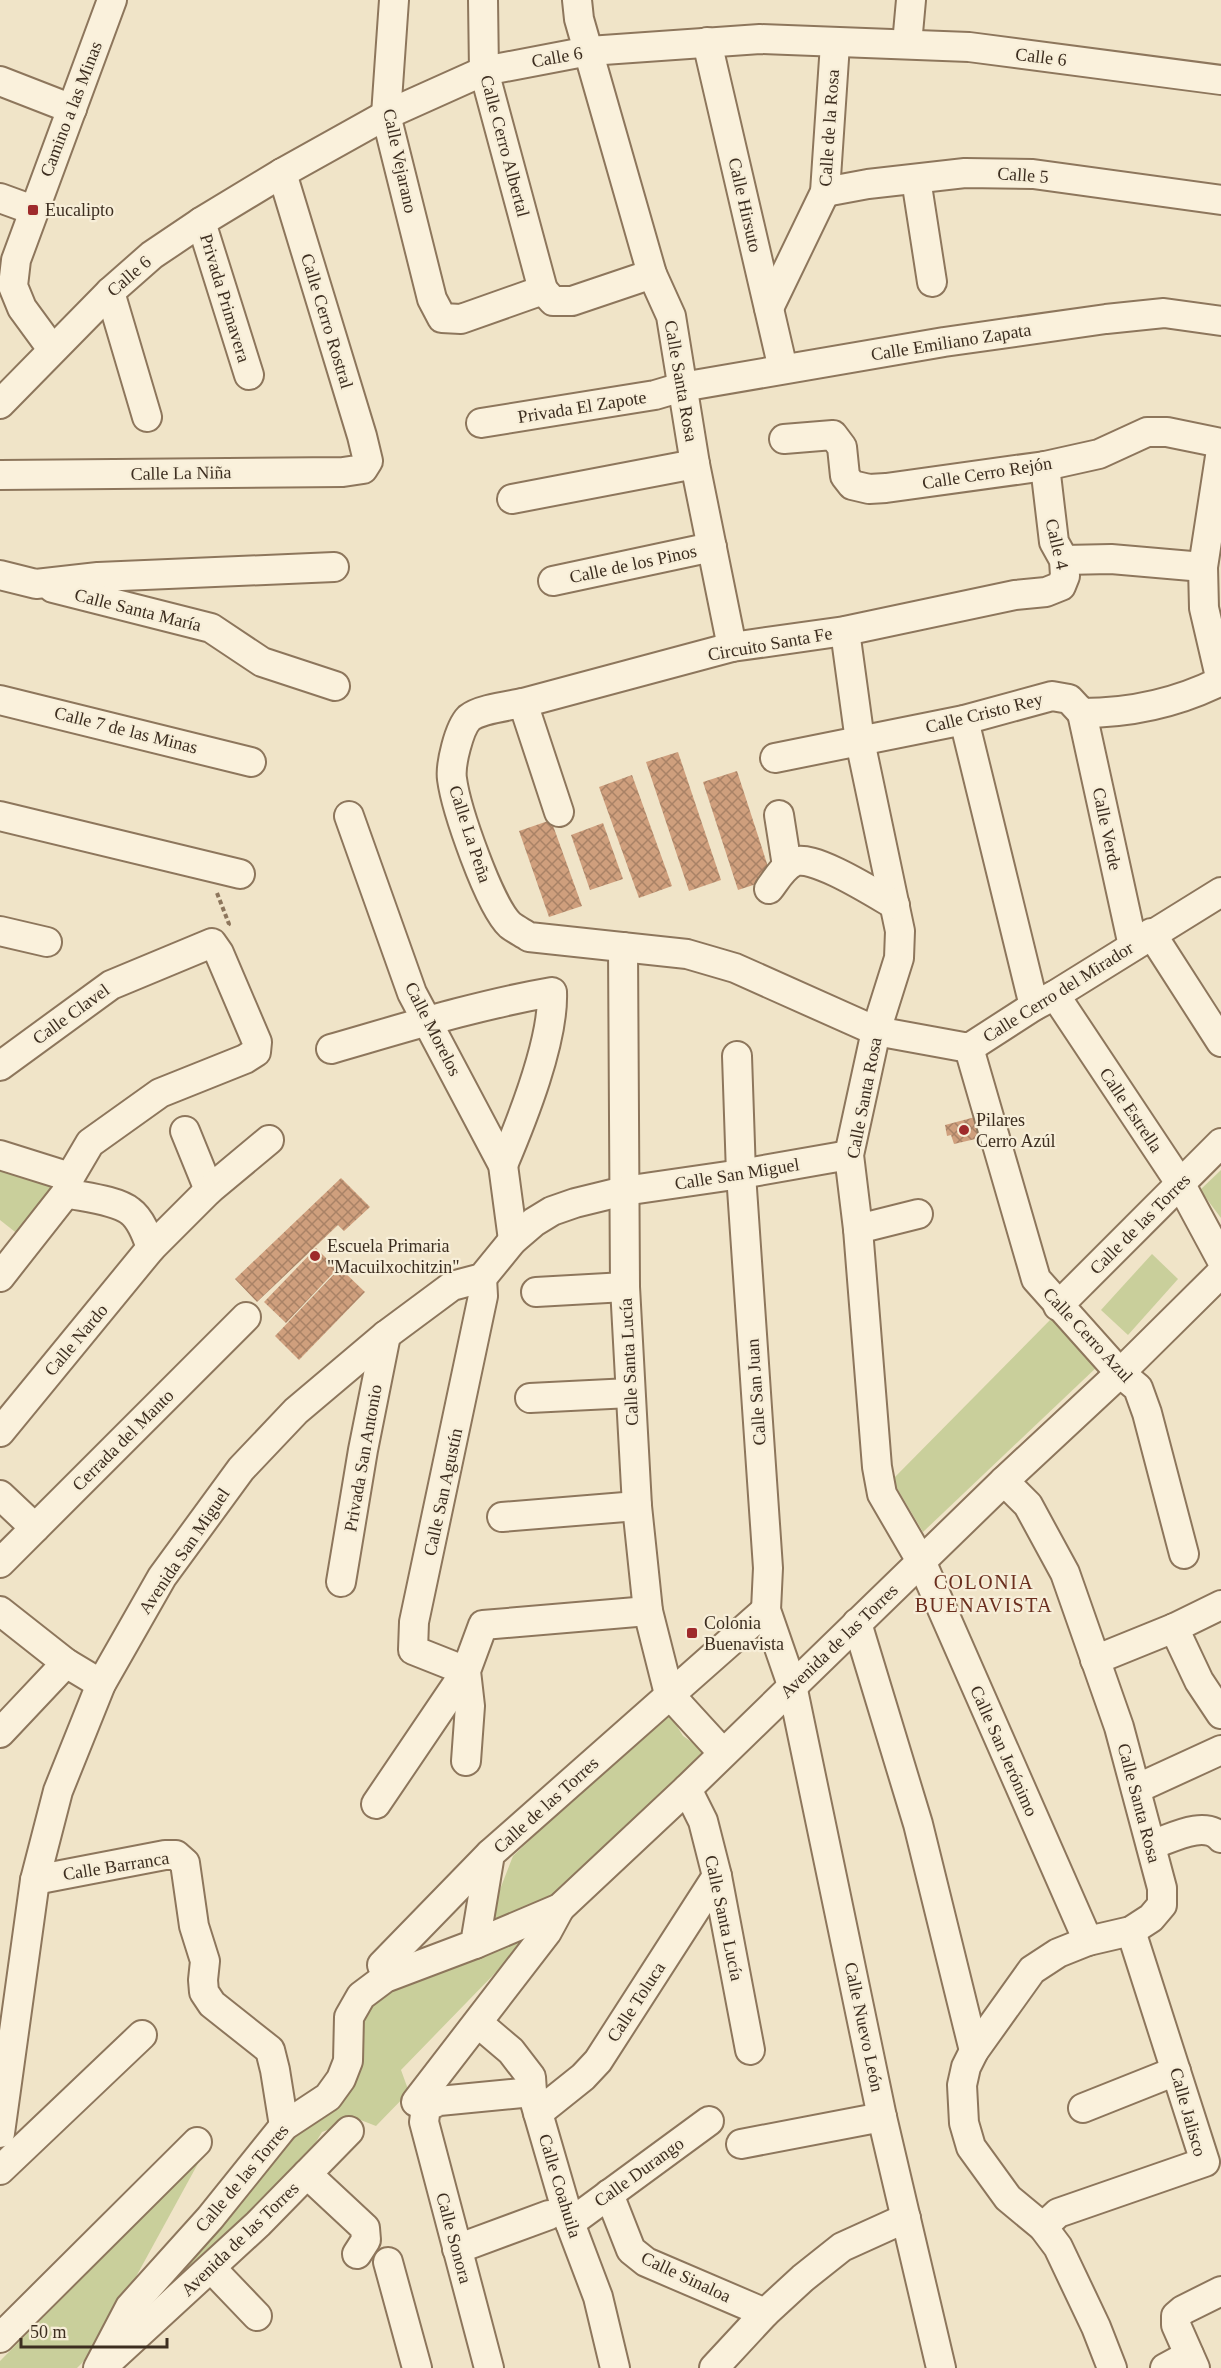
<svg xmlns="http://www.w3.org/2000/svg" width="1221" height="2368" font-family="'Times New Roman',serif">
<style>
.park{fill:#c9cf9b}
.building{fill:url(#building-cross-hatch)}
.lines{fill:none;stroke-linecap:round;stroke-linejoin:round}
.minor-casing{stroke:#8d765c;stroke-width:32}
.path{stroke:#8d765c;stroke-width:4;stroke-dasharray:4.5 3;stroke-linecap:butt}
.minor{stroke:#faf1dc;stroke-width:28}
.poi-dot{fill:#9e2a2b;stroke:#f7eed8;stroke-width:2}
.labels{text-anchor:middle;dominant-baseline:central;stroke-width:4.5;stroke-linejoin:round;paint-order:stroke}
.street-label{font-size:18px;fill:#3d2e20;stroke:#f7eed8}
.poi-label{font-size:18px;fill:#3d2e20;stroke:#f7eed8;text-anchor:start}
.neighbourhood-label{font-size:20px;letter-spacing:1.5px;fill:#6b2e1e;stroke:#f7eed8}
</style>
<defs>
<pattern id="building-cross-hatch" width="8" height="8" patternUnits="userSpaceOnUse" patternTransform="scale(1.5)"><rect width="8" height="8" fill="#cf9f7d"/><path d="M0 0l8 8M0 8l8-8" fill="none" stroke="#a98266"/></pattern>
</defs>
<rect width="100%" height="100%" fill="#f0e4c8"/>
<!-- park -->
<g class="park">
<polygon points="0,1158 61,1180 19,1235 0,1220"/>
<polygon points="1221,1170 1221,1218 1200,1190"/>
<polygon points="1152,1254 1178,1279 1128,1335 1101,1310"/>
<polygon points="1052,1318 1099,1365 923,1532 892,1480"/>
<polygon points="667,1710 683,1736 706,1752 565,1891 495,1920 490,1915 513,1856"/>
<polygon points="531,1936 401,2070 409,2092 376,2126 358,2119 322,2132 305,2160 166,2302 153,2289 290,2127 334,2098 360,2024 371,2004 386,1990"/>
<polygon points="201,2158 97,2348 77,2368 0,2368 0,2361"/>
</g>
<!-- building -->
<g class="building">
<polygon points="678,752 721,880 689,891 646,762"/>
<polygon points="737,771 772,879 738,890 703,782"/>
<polygon points="632,775 672,886 639,898 599,787"/>
<polygon points="551,820 582,906 549,917 519,831"/>
<polygon points="603,823 623,879 590,890 571,835"/>
<polygon points="979,1116 984,1137 954,1144 951,1135 947,1136 945,1125"/>
<polygon points="341,1178 370,1207 344,1231 338,1225 257,1302 235,1279"/>
<polygon points="316,1248 337,1269 286,1323 264,1302"/>
<polygon points="340,1268 365,1292 299,1360 275,1336"/>
</g>
<g class="lines">
<!-- minor casing -->
<g class="minor-casing">
<g id="minor">
<polyline points="394,0 386,115 432,299 442,318 461,319 543,290 553,301 572,301 652,274"/>
<polyline points="483,0 484,71 543,290"/>
<polyline points="577,0 579,19 652,274 671,316 695,464 732,647"/>
<polyline points="707,42 783,369"/>
<polyline points="907,44 911,0"/>
<polyline points="0,81 72,109"/>
<polyline points="916,179 932,282"/>
<polyline points="825,192 868,184 965,173 1033,174 1221,200"/>
<polyline points="0,198 33,210"/>
<polyline points="201,222 249,375"/>
<polyline points="110,292 147,417"/>
<polyline points="769,308 825,192 835,44"/>
<polyline points="52,349 22,308 13,286 16,260 112,0"/>
<polyline points="0,404 110,292 152,255 201,222 282,173 386,115 484,71 589,51 760,39 969,47 1221,80"/>
<polyline points="481,423 655,395 682,387 944,342 1106,319 1164,313 1221,321"/>
<polyline points="784,439 833,435 842,447 845,476 852,485 869,489 886,488 1045,466 1099,454 1147,432 1167,432 1221,443"/>
<path d="M1045 466 1054 542 1064 560 1065 576 1061 586 1046 592 1015 595 845 631 732 647 523 703C509 706 480 709 469 718 459 728 450 765 452 779 456 809 489 905 510 925 515 929 523 933 529 937L687 954 735 968 876 1031 969 1048 1034 1006 1055 995 1221 892"/>
<polyline points="0,475 343,472 363,469 368,461 362,436 282,173"/>
<polyline points="512,499 695,464"/>
<polyline points="1064,560 1111,559 1203,567"/>
<polyline points="0,575 36,584 98,577 334,567"/>
<polyline points="553,581 712,547"/>
<polyline points="53,588 211,628 262,662 335,686"/>
<polyline points="845,631 860,741 900,931 899,958 876,1031 849,1155 858,1229 877,1467 882,1494 921,1561 1088,1941"/>
<polyline points="0,700 251,762"/>
<polyline points="523,703 559,812"/>
<polyline points="1082,713 1133,946"/>
<polyline points="964,720 1034,1006"/>
<path d="M775 758 964 720 1052 696 1069 699 1082 713C1130 713 1177 703 1221 681L1204 608 1203 567 1221 450"/>
<polyline points="779,815 787,866"/>
<polyline points="0,816 240,874"/>
<polyline points="349,816 412,993 503,1165 513,1240"/>
<path d="M769 889C776 880 783 867 794 862 812 853 876 894 895 905"/>
<polyline points="0,931 47,942"/>
<polyline points="1151,933 1221,1042"/>
<polyline points="623,947 625,1287 637,1506 648,1611 669,1694 723,1753"/>
<polyline points="1055,995 1180,1183 1221,1259"/>
<polyline points="969,1048 1036,1279 1120,1373 1138,1388 1147,1413 1184,1554"/>
<path d="M331 1049C404 1028 477 1005 552 992 554 1041 522 1120 503 1165"/>
<polyline points="737,1056 741,1174 768,1568 766,1610 792,1685 882,2117 941,2368"/>
<polyline points="0,1066 111,985 212,943 219,953 257,1042 256,1052 245,1059 160,1093 90,1143 70,1177 66,1193 0,1277"/>
<polyline points="185,1131 209,1190"/>
<polyline points="0,1155 70,1177"/>
<path d="M66 1193C83 1197 116 1200 130 1211 141 1219 147 1236 151 1248"/>
<polyline points="858,1229 918,1214"/>
<polyline points="536,1292 625,1287"/>
<polyline points="1058,1306 1221,1143"/>
<polyline points="530,1398 630,1393"/>
<polyline points="0,1432 151,1248 209,1190 269,1140"/>
<polyline points="1004,1481 1028,1505 1065,1573 1119,1727 1162,1888 1162,1905 1151,1918 1131,1931 1088,1941 1058,1953 1032,1970 974,2051 966,2067 962,2085 964,2123 971,2147 1008,2198 1043,2227 1058,2247 1096,2327 1112,2368"/>
<polyline points="0,1495 35,1528"/>
<polyline points="502,1517 637,1506"/>
<polyline points="0,1563 246,1317"/>
<polyline points="341,1582 363,1450 386,1335"/>
<polyline points="0,1611 66,1663 101,1684"/>
<polyline points="857,1623 918,1824 974,2051"/>
<polyline points="1174,1628 1199,1681 1221,1714"/>
<polyline points="1095,1660 1174,1628 1221,1605"/>
<polyline points="466,1671 413,1650 414,1622 483,1296 482,1278"/>
<polyline points="0,1733 66,1663"/>
<polyline points="466,1761 470,1706 466,1671 483,1625 648,1611"/>
<polyline points="687,1789 703,1821 717,1876 750,2050"/>
<polyline points="1136,1789 1221,1750"/>
<polyline points="376,1804 466,1671"/>
<path d="M1151 1845C1170 1839 1205 1819 1221 1838"/>
<polyline points="35,1880 165,1855 176,1855 185,1863 194,1926 205,1961 203,1980 204,1992 212,2004 270,2050 275,2070 284,2126"/>
<polyline points="475,1944 560,1908 687,1789 1004,1481 1120,1373 1221,1273"/>
<polyline points="382,1965 490,1854"/>
<polyline points="478,2023 511,2051 531,2077 532,2092 538,2113 570,2223 598,2297 615,2368"/>
<polyline points="416,2102 547,1932 560,1908"/>
<polyline points="1083,2108 1176,2071"/>
<polyline points="538,2113 583,2077 598,2061 717,1876"/>
<polyline points="0,2133 35,1880 58,1791 101,1684 162,1577 241,1469 296,1411 386,1335 452,1286 482,1278 513,1240 534,1222 552,1211 575,1203 624,1191 741,1174 849,1155"/>
<polyline points="741,2144 882,2117"/>
<polyline points="0,2170 142,2035"/>
<polyline points="307,2174 365,2228 366,2240 357,2254"/>
<polyline points="609,2194 631,2250 646,2262 765,2313"/>
<polyline points="570,2223 709,2121"/>
<polyline points="1043,2227 1058,2213 1205,2162 1131,1931"/>
<polyline points="457,2249 549,2215"/>
<polyline points="388,2262 417,2368"/>
<polyline points="211,2268 257,2316"/>
<polyline points="0,2338 197,2142"/>
<polyline points="109,2361 258,2224 349,2131"/>
<polyline points="98,2368 130,2307 210,2218 284,2126 328,2097 341,2079 348,2061 349,2017 361,1996 385,1978 475,1944 490,1854 766,1610"/>
<polyline points="489,2368 424,2122 426,2107 439,2101 532,2092"/>
<polyline points="714,2368 765,2313 803,2278 842,2247 906,2218"/>
<polyline points="1165,2368 1189,2355"/>
<polyline points="1195,2368 1176,2325 1176,2316 1183,2310 1221,2291"/>
</g>
</g>
<!-- path -->
<polyline class="path" points="217,893 229,924 226,927"/>
<!-- minor -->
<use href="#minor" class="minor"/>
</g>
<!-- markers -->
<g class="poi-dot">
<rect x="27" y="204" width="12" height="12" rx="3"/>
<circle cx="964" cy="1130" r="6"/>
<circle cx="315" cy="1256" r="6"/>
<rect x="686" y="1627" width="12" height="12" rx="3"/>
</g>
<g class="labels">
<!-- street labels -->
<g class="street-label">
<text transform="translate(557 57) rotate(-10)">Calle 6</text>
<text transform="translate(1041 57) rotate(7)">Calle 6</text>
<text transform="translate(71 109) rotate(-69)">Camino a las Minas</text>
<text transform="translate(829 128) rotate(-86)">Calle de la Rosa</text>
<text transform="translate(505 146) rotate(75)">Calle Cerro Albertal</text>
<text transform="translate(400 161) rotate(78)">Calle Vejarano</text>
<text transform="translate(1023 175) rotate(4)">Calle 5</text>
<text transform="translate(745 205) rotate(77)">Calle Hirsuto</text>
<text transform="translate(129 276) rotate(-41)">Calle 6</text>
<text transform="translate(225 298) rotate(73)">Privada Primavera</text>
<text transform="translate(327 321) rotate(73)">Calle Cerro Rostral</text>
<text transform="translate(951 342) rotate(-9)">Calle Emiliano Zapata</text>
<text transform="translate(681 381) rotate(80)">Calle Santa Rosa</text>
<text transform="translate(582 407) rotate(-9)">Privada El Zapote</text>
<text transform="translate(181 473) rotate(-1)">Calle La Niña</text>
<text transform="translate(987 473) rotate(-9)">Calle Cerro Rejón</text>
<text transform="translate(1057 544) rotate(77)">Calle 4</text>
<text transform="translate(633 564) rotate(-12)">Calle de los Pinos</text>
<text transform="translate(138 610) rotate(14)">Calle Santa María</text>
<text transform="translate(770 644) rotate(-10)">Circuito Santa Fe</text>
<text transform="translate(984 713) rotate(-14)">Calle Cristo Rey</text>
<text transform="translate(126 730) rotate(14)">Calle 7 de las Minas</text>
<text transform="translate(1107 829) rotate(78)">Calle Verde</text>
<text transform="translate(470 834) rotate(72)">Calle La Peña</text>
<text transform="translate(1058 992) rotate(-32)">Calle Cerro del Mirador</text>
<text transform="translate(71 1014) rotate(-36)">Calle Clavel</text>
<text transform="translate(433 1029) rotate(63)">Calle Morelos</text>
<text transform="translate(864 1098) rotate(-79)">Calle Santa Rosa</text>
<text transform="translate(1131 1110) rotate(56)">Calle Estrella</text>
<text transform="translate(737 1174) rotate(-9)">Calle San Miguel</text>
<text transform="translate(1140 1224) rotate(-45)">Calle de las Torres</text>
<text transform="translate(1088 1335) rotate(47)">Calle Cerro Azul</text>
<text transform="translate(76 1340) rotate(-50)">Calle Nardo</text>
<text transform="translate(629 1362) rotate(-93)">Calle Santa Lucía</text>
<text transform="translate(756 1392) rotate(-94)">Calle San Juan</text>
<text transform="translate(123 1440) rotate(-45)">Cerrada del Manto</text>
<text transform="translate(363 1458) rotate(-80)">Privada San Antonio</text>
<text transform="translate(443 1492) rotate(-78)">Calle San Agustín</text>
<text transform="translate(184 1551) rotate(-56)">Avenida San Miguel</text>
<text transform="translate(839 1641) rotate(-44)">Avenida de las Torres</text>
<text transform="translate(1004 1751) rotate(66)">Calle San Jerónimo</text>
<text transform="translate(1139 1803) rotate(75)">Calle Santa Rosa</text>
<text transform="translate(546 1805) rotate(-42)">Calle de las Torres</text>
<text transform="translate(116 1866) rotate(-9)">Calle Barranca</text>
<text transform="translate(724 1918) rotate(78)">Calle Santa Lucía</text>
<text transform="translate(636 2002) rotate(-57)">Calle Toluca</text>
<text transform="translate(864 2027) rotate(78)">Calle Nuevo León</text>
<text transform="translate(1188 2112) rotate(74)">Calle Jalisco</text>
<text transform="translate(639 2172) rotate(-36)">Calle Durango</text>
<text transform="translate(242 2178) rotate(-50)">Calle de las Torres</text>
<text transform="translate(560 2186) rotate(73)">Calle Coahuila</text>
<text transform="translate(454 2238) rotate(75)">Calle Sonora</text>
<text transform="translate(240 2239) rotate(-44)">Avenida de las Torres</text>
<text transform="translate(686 2277) rotate(25)">Calle Sinaloa</text>
</g>
<!-- poi labels -->
<g class="poi-label">
<text x="45" y="210">Eucalipto</text>
<text x="976" y="1120">Pilares<tspan x="976" dy="21">Cerro Azúl</tspan></text>
<text x="327" y="1246">Escuela Primaria<tspan x="327" dy="21">"Macuilxochitzin"</tspan></text>
<text x="704" y="1623">Colonia<tspan x="704" dy="21">Buenavista</tspan></text>
</g>
<!-- neighbourhood labels -->
<g class="neighbourhood-label">
<text x="984" y="1582">COLONIA<tspan x="984" dy="23">BUENAVISTA</tspan></text>
</g>
</g>
<!-- scale -->
<path d="M21 2338v9h146v-9" fill="none" stroke="#3d2e20" stroke-width="3"/>
<text x="30" y="2338" font-size="18" fill="#3d2e20" stroke="#f7eed8" stroke-width="4.5" paint-order="stroke">50 m</text>
</svg>
